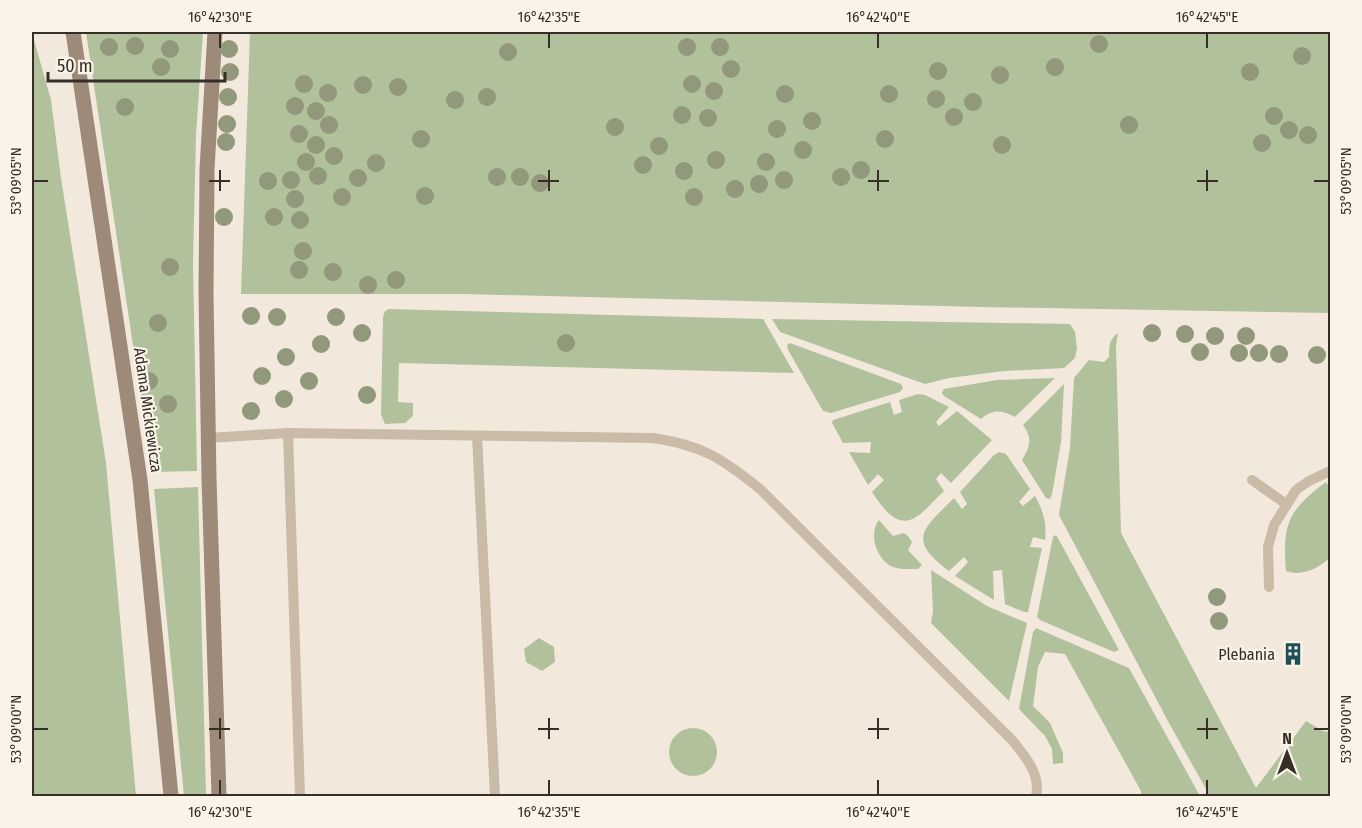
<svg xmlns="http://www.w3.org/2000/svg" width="1362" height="828" font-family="'Fira Sans Condensed',sans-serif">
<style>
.green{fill:#b1c19c}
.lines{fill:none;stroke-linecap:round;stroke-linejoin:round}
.lane{stroke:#cabaa8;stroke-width:10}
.secondary{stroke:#9d8a79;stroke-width:15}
.tree{fill:#91987b}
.ticks{fill:none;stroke:#372e28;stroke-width:2}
.labels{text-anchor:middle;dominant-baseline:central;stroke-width:4.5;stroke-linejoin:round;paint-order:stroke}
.street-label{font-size:16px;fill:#372e28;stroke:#f9f3e8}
.poi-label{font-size:16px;fill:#372e28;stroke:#f9f3e8;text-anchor:end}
.neatline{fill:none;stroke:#372e28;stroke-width:2}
.ticks-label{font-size:15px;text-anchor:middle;fill:#372e28}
</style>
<rect width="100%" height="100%" fill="#f2e9dc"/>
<!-- green -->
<g class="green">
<polygon points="86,32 203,32 196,135 193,264 197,471 152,472"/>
<polygon points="250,32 1330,32 1330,313 981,307 464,294 241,294"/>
<polygon points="32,33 51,100 61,178 106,463 136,796 32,796"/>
<polygon points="389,309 763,319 794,373 399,363 398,402 413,403 413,416 405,423 385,424 381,415 383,317 385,311"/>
<polygon points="772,319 1070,324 1075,332 1077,348 1075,358 1064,368 1004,371 949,378 925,384 780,332"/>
<path d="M1118 333 1116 345 1121 533 1256 788 1306 721 1323 731 1330 732V796H1210L1170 725 1060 517 1059 514 1070 448 1074 378 1089 360 1104 362 1109 357C1109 347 1109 339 1118 333Z"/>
<polygon points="790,343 901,384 903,388 900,392 831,413 823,411 788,350 787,345"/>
<path d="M1055 378 1015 417C1001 410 993 409 981 419L944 396 942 393 944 389 997 380Z"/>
<path d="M1064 384 1061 442 1052 494 1050 499 1046 498 1022 460C1030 447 1033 438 1023 425Z"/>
<path d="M918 394 925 395 949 407 936 422 939 426 957 411 992 440 951 483 941 473 936 479 944 491C935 499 926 511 916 517 896 530 881 505 872 492L884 480 878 474 868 485 849 452 870 453 871 442 843 443 832 423 833 420 890 402 894 415 902 412 899 400Z"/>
<path d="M999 452 1006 454 1030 489 1019 502 1023 506 1035 496C1043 510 1047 523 1045 540L1033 537 1030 547 1042 548 1028 612H1024L1005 604 1002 570 993 571 994 600 955 576 968 562 964 557 949 571C906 539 923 529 954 498L962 509 967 504 960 492 994 455Z"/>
<path d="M1326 482 1330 489V558C1318 568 1302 577 1286 571 1282 525 1288 510 1326 482Z"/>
<polygon points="198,487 206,796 184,796 154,489"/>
<path d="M879 520 893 536 904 533 908 536 912 542 908 550 922 565 918 569C909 569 897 570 889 565 875 555 869 533 879 520Z"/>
<polygon points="1056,535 1059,540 1119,650 1114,652 1040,620 1037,617 1053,537"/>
<polygon points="931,570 987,606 1027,623 1009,701 931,623 933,611"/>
<polygon points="1036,628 1129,668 1200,796 1141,796 1141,791 1065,654 1045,652 1038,667 1033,706 1050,723 1063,753 1063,763 1053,764 1052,749 1045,736 1019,709 1033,632"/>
<polygon points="539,638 554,647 555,662 542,671 526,662 524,649"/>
<circle cx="693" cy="752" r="24"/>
</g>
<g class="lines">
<!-- lane -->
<g class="lane">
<polyline points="288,433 300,796"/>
<polyline points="477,436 495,796"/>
<path d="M208 438 288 433 653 438C702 445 723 459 760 489L1012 740C1025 756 1041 774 1036 796"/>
<polyline points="1252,480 1286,504"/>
<polyline points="1269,587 1268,547 1274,525 1296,490 1309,481 1330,471"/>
</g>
<!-- secondary -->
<g class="secondary">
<polyline points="73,32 140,480 171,796"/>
<polyline points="215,32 207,169 206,294 209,479 219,796"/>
</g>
</g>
<!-- trees -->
<g class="tree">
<circle cx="1099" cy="44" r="9"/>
<circle cx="135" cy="46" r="9"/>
<circle cx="109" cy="47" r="9"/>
<circle cx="687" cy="47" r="9"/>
<circle cx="720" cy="47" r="9"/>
<circle cx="170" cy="49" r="9"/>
<circle cx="229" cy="49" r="9"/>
<circle cx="508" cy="52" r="9"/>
<circle cx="1302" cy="56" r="9"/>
<circle cx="161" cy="67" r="9"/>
<circle cx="1055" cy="67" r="9"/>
<circle cx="731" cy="69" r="9"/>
<circle cx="938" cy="71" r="9"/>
<circle cx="230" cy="72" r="9"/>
<circle cx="1250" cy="72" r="9"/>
<circle cx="1000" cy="75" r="9"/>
<circle cx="304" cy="84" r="9"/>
<circle cx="692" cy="84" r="9"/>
<circle cx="363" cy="85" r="9"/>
<circle cx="398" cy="87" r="9"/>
<circle cx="714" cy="91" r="9"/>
<circle cx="328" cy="93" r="9"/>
<circle cx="785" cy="94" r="9"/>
<circle cx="889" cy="94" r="9"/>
<circle cx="228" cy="97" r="9"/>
<circle cx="487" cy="97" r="9"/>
<circle cx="936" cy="99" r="9"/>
<circle cx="455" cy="100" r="9"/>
<circle cx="973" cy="102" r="9"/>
<circle cx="295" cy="106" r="9"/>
<circle cx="125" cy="107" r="9"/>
<circle cx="316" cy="111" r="9"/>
<circle cx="682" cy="115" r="9"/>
<circle cx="1274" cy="116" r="9"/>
<circle cx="954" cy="117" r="9"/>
<circle cx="708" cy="118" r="9"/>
<circle cx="812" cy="121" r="9"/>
<circle cx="227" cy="124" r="9"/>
<circle cx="329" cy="125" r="9"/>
<circle cx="1129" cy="125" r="9"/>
<circle cx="615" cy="127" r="9"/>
<circle cx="777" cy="129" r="9"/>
<circle cx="1289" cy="130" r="9"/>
<circle cx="299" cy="134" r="9"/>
<circle cx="1308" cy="135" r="9"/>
<circle cx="421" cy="139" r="9"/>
<circle cx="885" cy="139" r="9"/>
<circle cx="226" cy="142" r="9"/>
<circle cx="1262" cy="143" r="9"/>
<circle cx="316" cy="145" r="9"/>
<circle cx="1002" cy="145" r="9"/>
<circle cx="659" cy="146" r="9"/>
<circle cx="803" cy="150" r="9"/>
<circle cx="334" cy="156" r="9"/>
<circle cx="716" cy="160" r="9"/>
<circle cx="306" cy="162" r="9"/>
<circle cx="766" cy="162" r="9"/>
<circle cx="376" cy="163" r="9"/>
<circle cx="643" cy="165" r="9"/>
<circle cx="861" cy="170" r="9"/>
<circle cx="684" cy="171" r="9"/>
<circle cx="318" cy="176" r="9"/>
<circle cx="497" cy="177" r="9"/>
<circle cx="520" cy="177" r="9"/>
<circle cx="841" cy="177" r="9"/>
<circle cx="358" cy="178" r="9"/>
<circle cx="291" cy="180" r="9"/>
<circle cx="784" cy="180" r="9"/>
<circle cx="268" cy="181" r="9"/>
<circle cx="540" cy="183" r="9"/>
<circle cx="759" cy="184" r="9"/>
<circle cx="735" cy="189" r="9"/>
<circle cx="425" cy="196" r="9"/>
<circle cx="342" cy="197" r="9"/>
<circle cx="694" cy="197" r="9"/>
<circle cx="295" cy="199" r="9"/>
<circle cx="224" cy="217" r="9"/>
<circle cx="274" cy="217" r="9"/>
<circle cx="300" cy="220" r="9"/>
<circle cx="303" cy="251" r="9"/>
<circle cx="170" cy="267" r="9"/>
<circle cx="299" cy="270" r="9"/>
<circle cx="333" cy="272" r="9"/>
<circle cx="396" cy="280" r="9"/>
<circle cx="368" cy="285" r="9"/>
<circle cx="251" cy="316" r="9"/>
<circle cx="277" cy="317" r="9"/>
<circle cx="336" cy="317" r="9"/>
<circle cx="158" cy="323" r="9"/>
<circle cx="362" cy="333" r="9"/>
<circle cx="1152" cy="333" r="9"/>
<circle cx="1185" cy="334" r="9"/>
<circle cx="1215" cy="336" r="9"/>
<circle cx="1246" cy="336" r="9"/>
<circle cx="566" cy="343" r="9"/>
<circle cx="321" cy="344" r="9"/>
<circle cx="1200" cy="352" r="9"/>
<circle cx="1239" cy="353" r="9"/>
<circle cx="1259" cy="353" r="9"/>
<circle cx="1279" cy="354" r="9"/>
<circle cx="1317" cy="355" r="9"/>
<circle cx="286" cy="357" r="9"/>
<circle cx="262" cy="376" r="9"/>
<circle cx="149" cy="381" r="9"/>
<circle cx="309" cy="381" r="9"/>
<circle cx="367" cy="395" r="9"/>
<circle cx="284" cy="399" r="9"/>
<circle cx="168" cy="404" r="9"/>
<circle cx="251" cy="411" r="9"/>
<circle cx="1217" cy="597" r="9"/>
<circle cx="1219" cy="621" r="9"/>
</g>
<!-- ticks -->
<path class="ticks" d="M220 33V48M549 33V48M878 33V48M1207 33V48M220 170V191M549 170V191M878 170V191M1207 170V191M33 181H48M209 181H230M538 181H559M868 181H889M1197 181H1218M1314 181H1329M220 718V739M549 718V739M878 718V739M1207 718V739M33 729H48M209 729H230M538 729H559M868 729H889M1197 729H1218M1314 729H1329M220 780V795M549 780V795M878 780V795M1207 780V795"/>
<!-- icons -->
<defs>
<g id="building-bare" transform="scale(1.8)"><path d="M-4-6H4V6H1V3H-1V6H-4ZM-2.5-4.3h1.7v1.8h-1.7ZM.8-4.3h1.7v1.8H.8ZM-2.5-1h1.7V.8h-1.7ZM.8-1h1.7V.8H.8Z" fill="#1e4f58" stroke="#f9f3e8" stroke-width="2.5" paint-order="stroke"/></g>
</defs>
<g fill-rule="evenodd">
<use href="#building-bare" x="1293" y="654"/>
</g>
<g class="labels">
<!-- street labels -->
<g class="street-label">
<text transform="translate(148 410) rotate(82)">Adama Mickiewicza</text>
</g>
<!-- poi labels -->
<g class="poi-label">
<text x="1275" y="654">Plebania</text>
</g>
</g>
<!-- border -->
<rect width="1362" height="828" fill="none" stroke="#f9f3e8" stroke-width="66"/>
<!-- north arrow -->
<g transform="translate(1287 753)" stroke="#f9f3e8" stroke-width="4.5" paint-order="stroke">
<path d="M0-4.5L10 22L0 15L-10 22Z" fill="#372e28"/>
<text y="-9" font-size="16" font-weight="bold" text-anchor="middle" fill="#372e28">N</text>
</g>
<!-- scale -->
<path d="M48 72v9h177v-9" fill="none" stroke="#372e28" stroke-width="3"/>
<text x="57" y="72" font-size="18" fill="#372e28" stroke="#f9f3e8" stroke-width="4.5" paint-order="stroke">50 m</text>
<rect x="33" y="33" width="1296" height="762" class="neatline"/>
<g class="ticks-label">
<text x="220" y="22">16°42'30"E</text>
<text x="549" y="22">16°42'35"E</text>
<text x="878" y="22">16°42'40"E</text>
<text x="1207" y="22">16°42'45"E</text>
<text transform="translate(16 181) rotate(-90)" y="5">53°09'05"N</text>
<text transform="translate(1346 181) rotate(-90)" y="5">53°09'05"N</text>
<text transform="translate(16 729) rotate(-90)" y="5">53°09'00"N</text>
<text transform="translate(1346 729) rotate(-90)" y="5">53°09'00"N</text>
<text x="220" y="817">16°42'30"E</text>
<text x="549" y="817">16°42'35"E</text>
<text x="878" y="817">16°42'40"E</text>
<text x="1207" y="817">16°42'45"E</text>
</g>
</svg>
